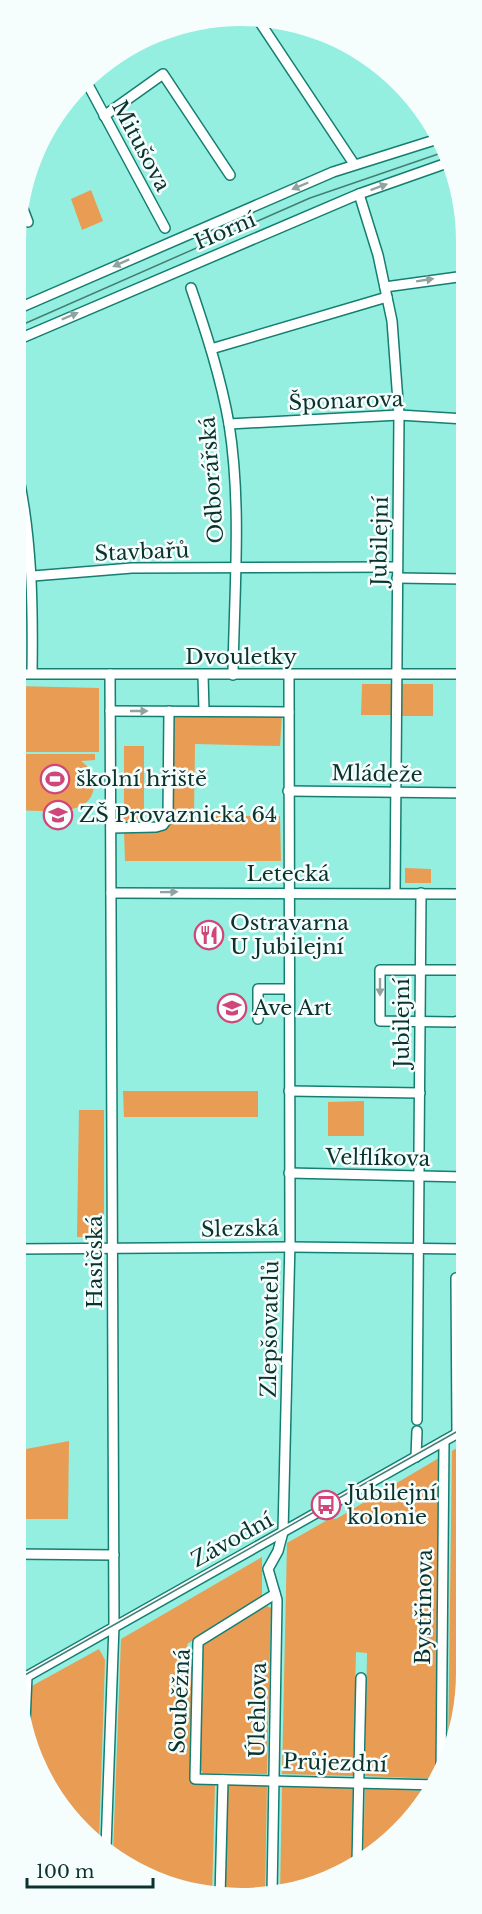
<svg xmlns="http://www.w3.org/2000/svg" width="482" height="1914" font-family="'Libre Baskerville',serif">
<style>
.green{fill:#e99c53}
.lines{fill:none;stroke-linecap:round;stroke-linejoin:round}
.minor-casing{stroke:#147e71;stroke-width:12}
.minor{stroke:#fff;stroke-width:9}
.tram{stroke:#427f75;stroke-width:1.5}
.oneway{fill:#91a3a0}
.labels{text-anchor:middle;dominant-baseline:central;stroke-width:5;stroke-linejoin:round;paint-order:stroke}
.street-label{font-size:21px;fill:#0a332d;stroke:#f6fefd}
.poi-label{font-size:21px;fill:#0a332d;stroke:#f6fefd;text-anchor:start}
</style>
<rect width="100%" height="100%" fill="#94efe0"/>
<!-- green -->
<g class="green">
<polygon points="91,190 103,221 82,230 71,199"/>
<polygon points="362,684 392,684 392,715 361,715"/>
<polygon points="402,684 433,684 433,716 401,716"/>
<polygon points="16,686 99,688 99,752 16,752"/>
<polygon points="172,714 282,714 280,746 195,744 194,816 280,816 281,861 125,861 124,830 166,828"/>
<polygon points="124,746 144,746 144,823 124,824"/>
<path d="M16 754H95V760L81 761C89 767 94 774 94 785 93 820 39 810 16 810Z"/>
<polygon points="405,868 431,869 431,883 405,883"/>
<polygon points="123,1091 258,1091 258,1117 124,1117"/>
<polygon points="364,1101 364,1136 328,1136 328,1102"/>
<polygon points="79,1110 104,1110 104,1237 77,1237"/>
<polygon points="69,1441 68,1519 15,1519 15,1451"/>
<polygon points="465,1443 465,1703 448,1754 452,1451"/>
<polygon points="439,1458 435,1779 365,1776 367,1653 356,1652 353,1776 282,1774 287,1543 331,1518 336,1519"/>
<polygon points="262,1557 262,1598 187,1644 188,1647 192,1648 194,1657 191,1784 215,1784 212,1895 141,1876 113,1854 121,1639"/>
<polygon points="267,1606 271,1608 267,1774 203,1773 199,1767 201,1648 209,1638"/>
<polygon points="99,1649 105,1660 99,1843 71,1822 32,1759 28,1741 30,1687"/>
<polygon points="226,1785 267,1786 265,1895 224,1898"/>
<polygon points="282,1787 353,1788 351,1866 300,1891 280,1893"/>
<polygon points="365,1789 432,1791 379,1852 363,1860"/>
</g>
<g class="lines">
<!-- minor casing -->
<g class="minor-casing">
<g id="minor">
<polyline points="257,18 354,164"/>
<polyline points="86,81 165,228"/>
<polyline points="104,116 163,74 230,175"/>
<polyline points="359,194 378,255 392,321 399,415 395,893"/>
<polyline points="20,201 28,222"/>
<polyline points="385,287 465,276"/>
<path d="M191 288C206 332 221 378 229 424 242 506 234 592 233 675"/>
<polyline points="17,309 333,172 441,138"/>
<polyline points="17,340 359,194 450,162"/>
<polyline points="211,349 387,297"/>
<polyline points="229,424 399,415 465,419"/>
<path d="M17 469C32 537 33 604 32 673"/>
<polyline points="33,576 132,568 397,567"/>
<polyline points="397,578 465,579"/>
<polyline points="16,674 465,674"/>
<polyline points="203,675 204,711"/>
<polyline points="110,711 289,712"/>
<polyline points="288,791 465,793"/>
<polyline points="111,828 156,827 163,825 168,818 169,711"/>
<polyline points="111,893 465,894"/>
<polyline points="258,1019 258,989 288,989"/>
<polyline points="465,1019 454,1022 380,1021 380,970 457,970 465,972"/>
<polyline points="289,1091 420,1093"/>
<polyline points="419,1153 421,893"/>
<polyline points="289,1173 465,1177"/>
<polyline points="16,1249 290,1247 465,1249"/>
<polyline points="456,1278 457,1434"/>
<polyline points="417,1420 419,1169"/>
<polyline points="416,1457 417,1431"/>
<polyline points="15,1554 114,1555"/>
<polyline points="275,1594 198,1642 195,1779 437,1785"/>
<polyline points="17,1682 465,1429"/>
<polyline points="25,1722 27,1676"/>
<polyline points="441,1774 444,1441"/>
<polyline points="106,1848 114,1625 110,674"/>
<polyline points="357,1863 361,1678"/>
<polyline points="272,1894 277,1600 268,1569 278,1551 283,1532 290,1241 289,675"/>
<polyline points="220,1897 223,1780"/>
</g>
</g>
<!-- minor -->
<use href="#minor" class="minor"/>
<!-- tram -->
<g class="tram">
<polyline points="17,327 310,198 447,151"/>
<polyline points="16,1680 465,1427"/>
</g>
</g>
<!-- one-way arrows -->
<defs><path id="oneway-solid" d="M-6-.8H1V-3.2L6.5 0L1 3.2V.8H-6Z" transform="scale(1.5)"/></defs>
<g class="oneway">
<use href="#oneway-solid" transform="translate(300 186) rotate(157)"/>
<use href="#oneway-solid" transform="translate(379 187) rotate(-20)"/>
<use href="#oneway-solid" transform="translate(121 263) rotate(156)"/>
<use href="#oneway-solid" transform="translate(425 280) rotate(-9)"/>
<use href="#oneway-solid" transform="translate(70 316) rotate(-23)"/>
<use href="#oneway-solid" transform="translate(139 711)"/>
<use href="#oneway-solid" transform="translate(169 892) rotate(-1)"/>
<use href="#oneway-solid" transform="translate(380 987) rotate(90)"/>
</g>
<!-- icons -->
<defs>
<g id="stadium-ring" transform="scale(1.5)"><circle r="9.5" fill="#f6fefd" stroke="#d14578" stroke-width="1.5"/><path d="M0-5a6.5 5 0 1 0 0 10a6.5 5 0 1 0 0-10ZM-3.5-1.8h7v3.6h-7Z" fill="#d14578"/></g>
<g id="school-ring" transform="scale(1.5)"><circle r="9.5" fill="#f6fefd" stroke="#d14578" stroke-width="1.5"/><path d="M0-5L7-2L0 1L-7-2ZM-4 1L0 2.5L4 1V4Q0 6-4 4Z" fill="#d14578"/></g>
<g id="restaurant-ring" transform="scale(1.5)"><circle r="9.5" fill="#f6fefd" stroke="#d14578" stroke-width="1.5"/><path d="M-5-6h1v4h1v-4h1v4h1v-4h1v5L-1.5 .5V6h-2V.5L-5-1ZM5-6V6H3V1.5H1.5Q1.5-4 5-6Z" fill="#d14578"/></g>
<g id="bus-ring" transform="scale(1.5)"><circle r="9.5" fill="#f6fefd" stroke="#d14578" stroke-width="1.5"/><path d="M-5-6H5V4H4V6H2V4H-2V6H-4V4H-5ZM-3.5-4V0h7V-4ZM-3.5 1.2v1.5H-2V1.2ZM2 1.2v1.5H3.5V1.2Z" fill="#d14578"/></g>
</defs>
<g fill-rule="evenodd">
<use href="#stadium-ring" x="55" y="779"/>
<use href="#school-ring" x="58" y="815"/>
<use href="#restaurant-ring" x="209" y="935"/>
<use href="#school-ring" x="232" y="1008"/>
<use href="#bus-ring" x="326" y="1505"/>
</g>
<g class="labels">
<!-- street labels -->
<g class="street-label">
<text transform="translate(141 146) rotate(62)">Mitušova</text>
<text transform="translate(225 231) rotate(-23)">Horní</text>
<text transform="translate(346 401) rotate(-2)">Šponarova</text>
<text transform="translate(212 480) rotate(-94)">Odborářská</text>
<text transform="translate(380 541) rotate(-89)">Jubilejní</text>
<text transform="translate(142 552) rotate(-2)">Stavbařů</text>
<text x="241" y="657">Dvouletky</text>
<text transform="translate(377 774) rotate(1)">Mládeže</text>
<text x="288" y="874">Letecká</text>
<text transform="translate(402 1023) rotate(-90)">Jubilejní</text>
<text transform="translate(378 1158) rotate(1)">Velflíkova</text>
<text transform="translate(240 1229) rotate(-1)">Slezská</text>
<text transform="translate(95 1262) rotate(-90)">Hasičská</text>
<text transform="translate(270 1329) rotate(-89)">Zlepšovatelů</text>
<text transform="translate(232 1540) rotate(-29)">Závodní</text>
<text transform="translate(424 1607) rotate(-89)">Bystřinova</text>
<text transform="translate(180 1701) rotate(-87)">Souběžná</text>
<text transform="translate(258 1710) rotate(-89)">Úlehlova</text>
<text transform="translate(335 1763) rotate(2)">Průjezdní</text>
</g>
<!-- poi labels -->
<g class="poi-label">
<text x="76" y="779">školní hřiště</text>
<text x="79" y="815">ZŠ Provaznická 64</text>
<text x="230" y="923">Ostravarna<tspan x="230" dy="24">U Jubilejní</tspan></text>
<text x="253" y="1008">Ave Art</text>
<text x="347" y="1493">Jubilejní<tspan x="347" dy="24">kolonie</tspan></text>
</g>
</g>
<!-- crop -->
<path d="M0 0H482V1914H0ZM241 26H241A215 215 0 0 1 456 241V1673A215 215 0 0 1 241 1888H241A215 215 0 0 1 26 1673V241A215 215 0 0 1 241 26Z" fill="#f6fefd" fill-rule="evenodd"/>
<!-- scale -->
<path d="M27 1878v9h126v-9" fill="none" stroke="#0a332d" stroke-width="3"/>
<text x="36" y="1878" font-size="18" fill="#0a332d" stroke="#f6fefd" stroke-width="4.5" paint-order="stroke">100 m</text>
</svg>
